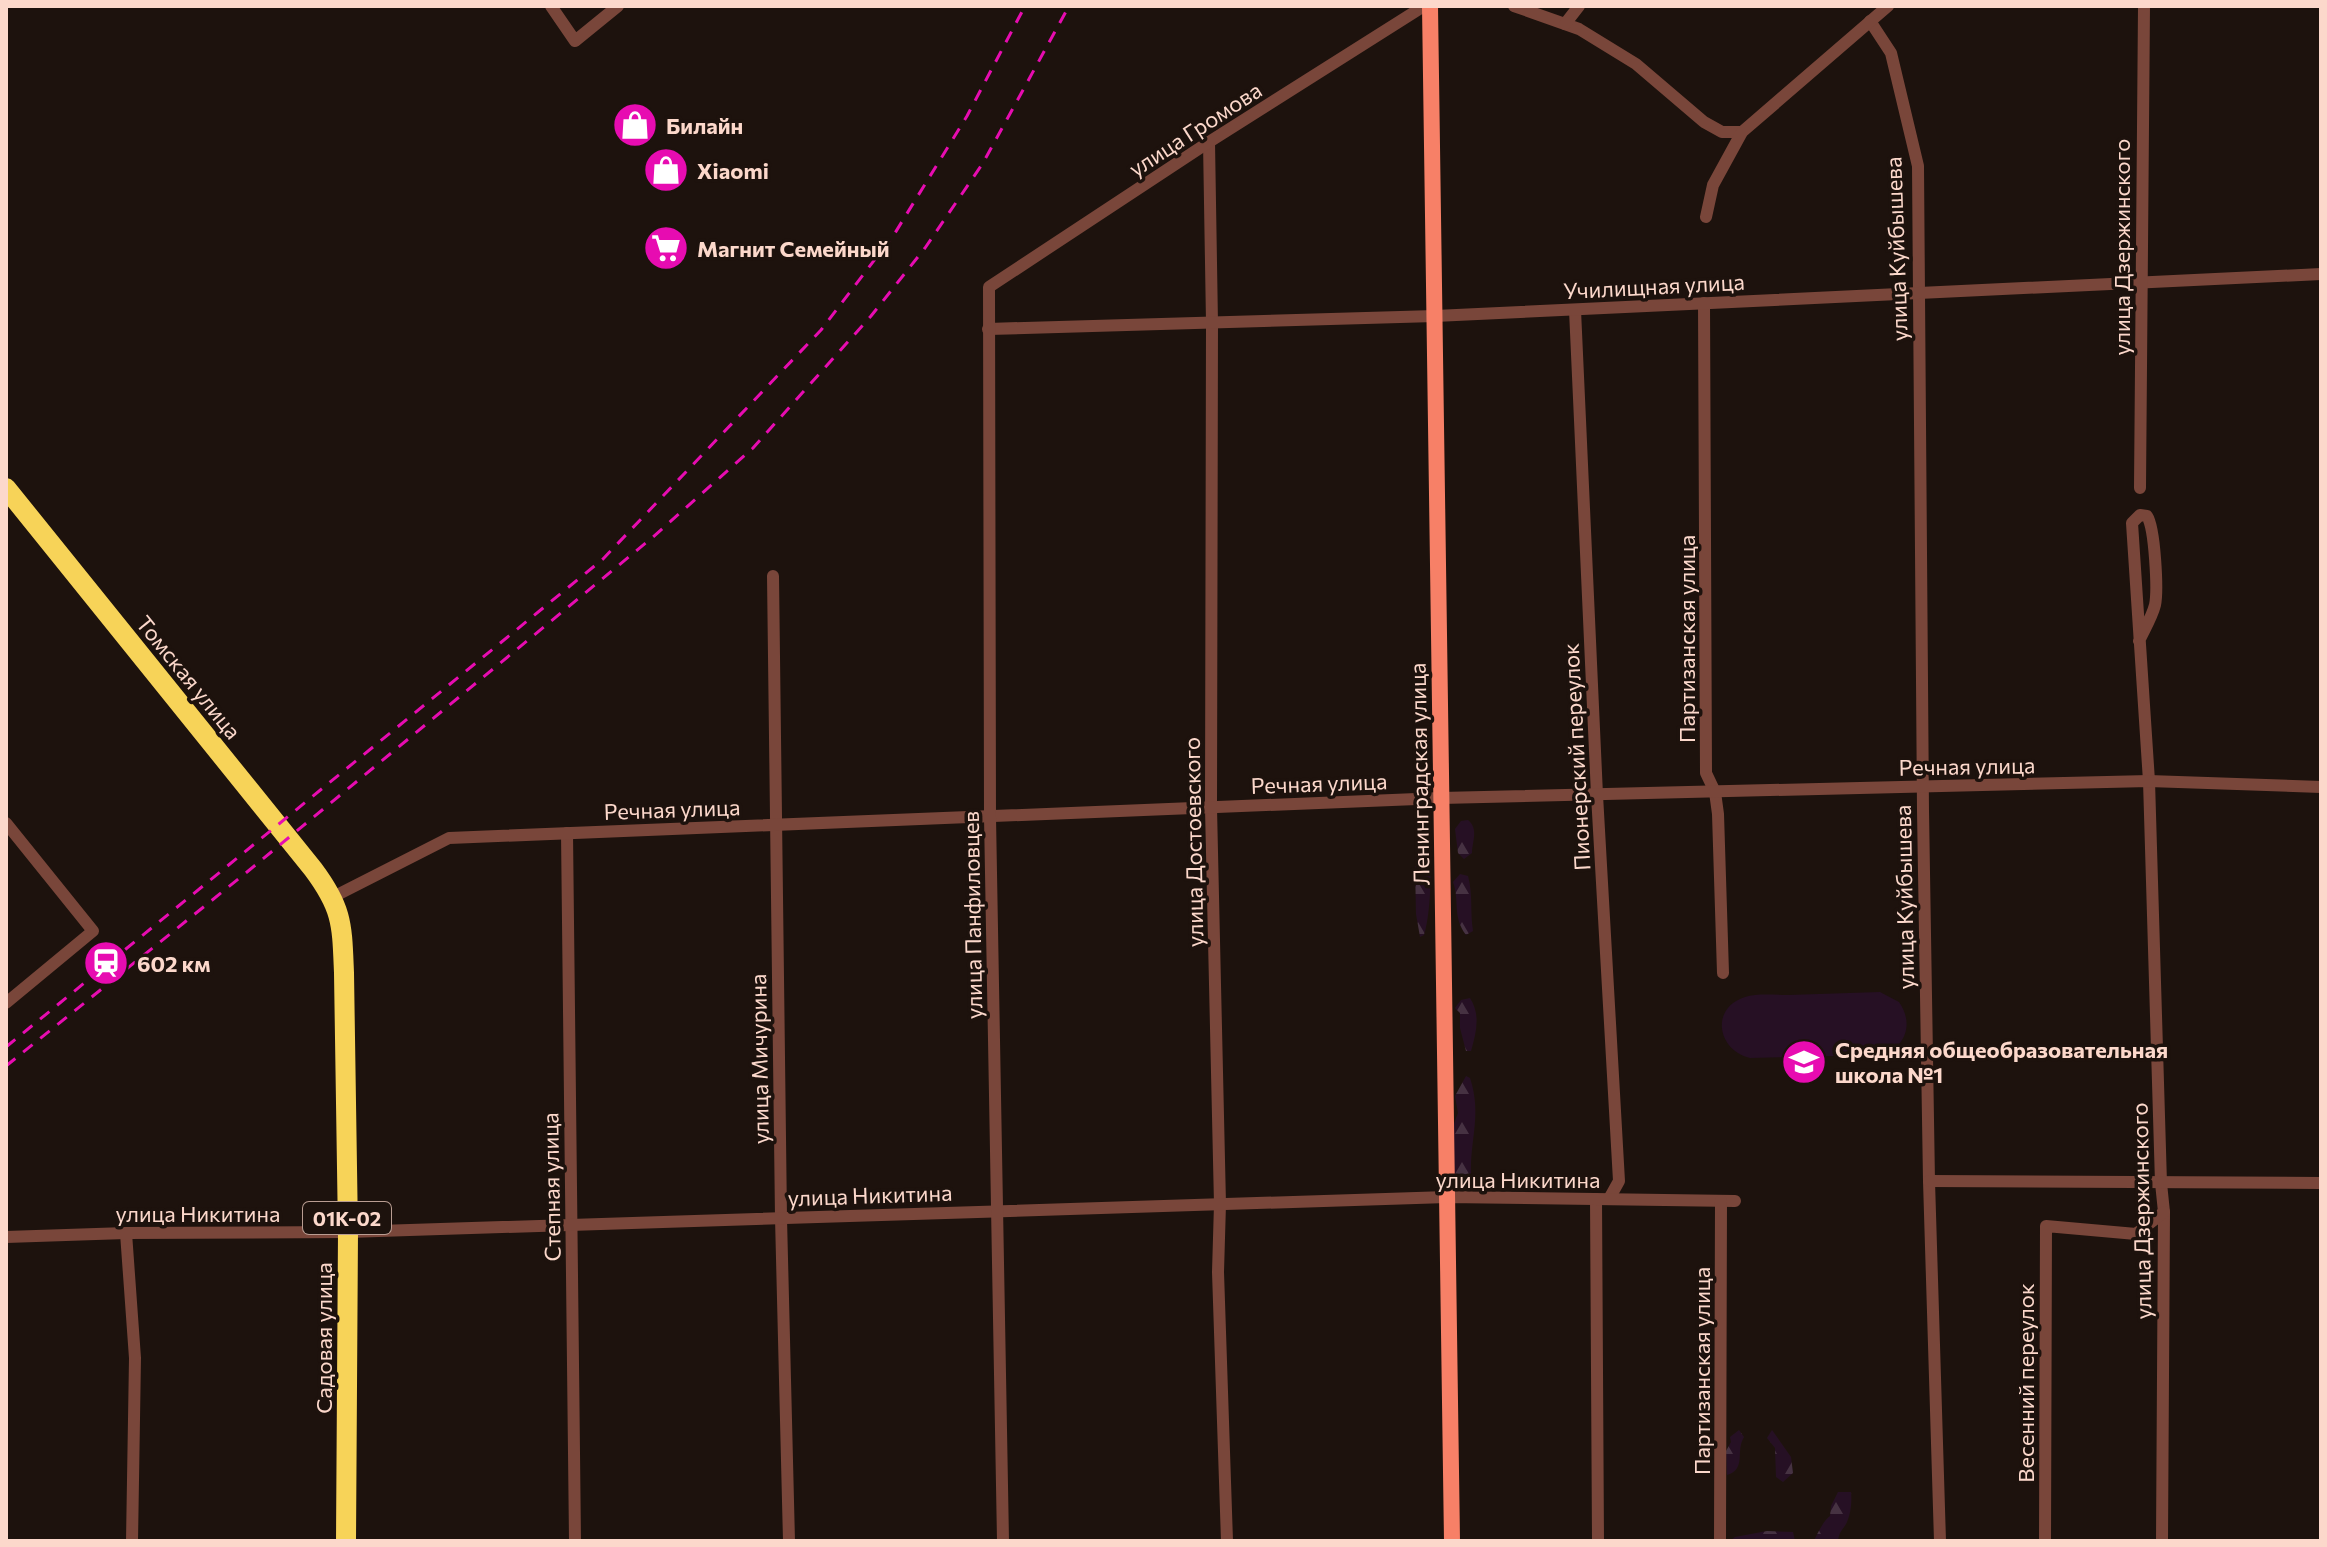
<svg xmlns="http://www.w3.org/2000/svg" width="2327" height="1547" font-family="Commissioner,sans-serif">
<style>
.green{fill:#261024}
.forest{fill:url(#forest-firs)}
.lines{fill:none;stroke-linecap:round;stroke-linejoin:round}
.street{stroke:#79463a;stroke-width:12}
.secondary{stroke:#f78067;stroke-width:16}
.primary{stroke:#f7d358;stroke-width:20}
.rail{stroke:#e70cb1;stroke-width:3;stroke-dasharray:12 10;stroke-linecap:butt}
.labels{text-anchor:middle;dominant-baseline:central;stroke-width:7;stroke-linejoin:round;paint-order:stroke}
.shield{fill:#1d120d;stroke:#b99d92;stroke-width:2}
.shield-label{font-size:20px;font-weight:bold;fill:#fcd8cb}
.poi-label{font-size:22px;font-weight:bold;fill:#fcd8cb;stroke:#1d120d;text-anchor:start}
.street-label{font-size:22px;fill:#fcd8cb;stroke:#1d120d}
</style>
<defs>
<pattern id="forest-firs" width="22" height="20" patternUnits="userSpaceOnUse" patternTransform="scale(2)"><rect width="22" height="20" fill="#261024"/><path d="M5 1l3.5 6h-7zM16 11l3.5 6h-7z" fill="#463242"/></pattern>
</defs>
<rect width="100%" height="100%" fill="#1d120d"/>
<!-- green -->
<path class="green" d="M1880 992 1899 1002C1914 1023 1906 1047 1882 1055L1750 1058C1717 1050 1710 1008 1745 997 1757 993 1774 995 1788 995 1819 994 1849 993 1880 992Z"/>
<!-- forest -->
<g class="forest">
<path d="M1468 820C1479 829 1472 842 1472 853L1464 859 1458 853 1455 829 1461 821Z"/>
<path d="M1424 823C1433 850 1432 908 1424 935L1420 937 1416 914 1415 864 1417 834Z"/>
<path d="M1460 874 1468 876C1473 894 1470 913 1473 931L1466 935C1452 916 1460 901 1453 882Z"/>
<path d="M1470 998C1481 1015 1476 1033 1471 1051H1466L1460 1028V1013L1455 1008 1461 1000Z"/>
<path d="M1466 1076 1470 1078C1482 1115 1470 1138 1471 1174L1470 1179 1461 1183 1453 1179V1126L1458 1113 1455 1096Z"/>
<path d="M1739 1430 1744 1437C1735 1451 1747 1469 1727 1475L1726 1451 1731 1442 1730 1437Z"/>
<polygon points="1772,1430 1791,1457 1793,1473 1783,1482 1776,1477 1775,1448 1767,1438"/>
<path d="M1838 1492H1851C1852 1501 1851 1513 1847 1522 1843 1530 1839 1531 1838 1541H1814C1817 1534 1824 1520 1830 1516L1831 1506Z"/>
<polygon points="1767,1531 1793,1532 1795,1541 1730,1541 1735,1537"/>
</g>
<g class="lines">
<!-- street -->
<g class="street">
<polyline points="551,6 575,41 618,6"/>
<polyline points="1514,6 1579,29 1636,64 1704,122 1722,132 1742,132"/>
<polyline points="1870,21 1891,53 1918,166 1923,810 1929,1181 1940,1541"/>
<polyline points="1565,24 1579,6"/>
<polyline points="1209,142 1212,323 1211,808 1220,1204 1218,1272 1227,1541"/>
<polyline points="1706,217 1713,185 1742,132 1888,6"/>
<polyline points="1704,303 1706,773 1715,792 1718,814 1723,973"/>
<polyline points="1575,310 1597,795 1619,1181 1609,1199"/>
<polyline points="988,329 1435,316 2321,274"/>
<polyline points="2140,488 2144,6"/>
<polyline points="773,576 781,1218 789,1541"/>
<path d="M2139 641C2144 630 2152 617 2155 605 2158 591 2155 528 2147 516L2140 515 2132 523 2149 781 2161 1183 2164 1212 2162 1541"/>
<polyline points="6,823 93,931 6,1003"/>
<polyline points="567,833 575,1541"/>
<polyline points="333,897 449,838 1441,798 2149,781 2321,787"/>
<polyline points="1929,1181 2321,1183"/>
<polyline points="1596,1199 1598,1541"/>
<polyline points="126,1233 135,1358 132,1541"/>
<polyline points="6,1237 126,1233 348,1232 1447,1197 1735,1201"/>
<polyline points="1003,1541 990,817 989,287 1209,142 1424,6"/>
<polyline points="1720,1541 1721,1201"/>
<polyline points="2045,1541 2046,1226 2136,1234 2164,1212"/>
</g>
<!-- secondary -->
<polyline class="secondary" points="1430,6 1452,1541"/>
<!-- primary -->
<path class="primary" d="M6 488 313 869C343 909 342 925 344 973L348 1232 346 1541"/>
<!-- rail -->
<g class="rail">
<polyline points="6,1047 603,559 821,330 895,233 967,116 1025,6"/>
<polyline points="6,1066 247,872 653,537 753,448 871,316 925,248 983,163 1069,6"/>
</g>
</g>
<!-- icons -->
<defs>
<g id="shop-disc" transform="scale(2.3)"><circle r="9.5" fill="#e70cb1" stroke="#1d120d"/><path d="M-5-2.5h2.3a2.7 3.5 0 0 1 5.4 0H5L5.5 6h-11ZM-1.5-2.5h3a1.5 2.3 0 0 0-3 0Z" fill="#fff"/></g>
<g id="supermarket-disc" transform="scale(2.3)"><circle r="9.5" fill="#e70cb1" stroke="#1d120d"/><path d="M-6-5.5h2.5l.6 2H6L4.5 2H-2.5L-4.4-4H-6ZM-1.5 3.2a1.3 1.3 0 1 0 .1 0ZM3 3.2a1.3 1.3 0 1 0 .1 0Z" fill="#fff"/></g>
<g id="station-disc" transform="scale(2.3)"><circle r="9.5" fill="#e70cb1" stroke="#1d120d"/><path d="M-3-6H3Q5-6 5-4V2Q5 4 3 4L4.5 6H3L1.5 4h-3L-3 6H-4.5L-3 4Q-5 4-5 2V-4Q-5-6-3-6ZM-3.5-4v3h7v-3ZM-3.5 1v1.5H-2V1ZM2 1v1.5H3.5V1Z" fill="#fff"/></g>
<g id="school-disc" transform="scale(2.3)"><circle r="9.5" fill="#e70cb1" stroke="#1d120d"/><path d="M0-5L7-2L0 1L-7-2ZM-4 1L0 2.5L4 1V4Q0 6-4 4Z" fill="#fff"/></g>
</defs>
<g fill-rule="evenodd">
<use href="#shop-disc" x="635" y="125"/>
<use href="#shop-disc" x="666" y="170"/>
<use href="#supermarket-disc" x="666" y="248"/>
<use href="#station-disc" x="106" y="963"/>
<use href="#school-disc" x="1804" y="1062"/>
</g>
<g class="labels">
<!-- shield labels -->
<rect class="shield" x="303" y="1202" width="88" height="32" rx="6"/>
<g class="shield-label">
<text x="347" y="1218">01К-02</text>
</g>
<!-- poi labels -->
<g class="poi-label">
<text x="666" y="125">Билайн</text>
<text x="697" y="170">Xiaomi</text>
<text x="697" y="248">Магнит Семейный</text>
<text x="137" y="963">602 км</text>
<text x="1835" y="1049">Средняя общеобразовательная<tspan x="1835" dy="25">школа №1</tspan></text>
</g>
<!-- street labels -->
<g class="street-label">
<text transform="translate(1195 129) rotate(-33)">улица Громова</text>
<text transform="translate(2121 247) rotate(-90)">улица Дзержинского</text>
<text transform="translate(1896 249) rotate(-92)">улица Куйбышева</text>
<text transform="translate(1654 286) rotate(-3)">Училищная улица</text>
<text transform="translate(1686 639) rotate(-90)">Партизанская улица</text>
<text transform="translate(189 677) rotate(51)">Томская улица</text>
<text transform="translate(1576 757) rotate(-93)">Пионерский переулок</text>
<text transform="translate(1967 766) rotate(-1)">Речная улица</text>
<text transform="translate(1419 774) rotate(-91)">Ленинградская улица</text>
<text transform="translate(1319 783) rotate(-2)">Речная улица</text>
<text transform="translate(672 809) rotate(-2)">Речная улица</text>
<text transform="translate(1193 842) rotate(-91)">улица Достоевского</text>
<text transform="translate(1904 897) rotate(-91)">улица Куйбышева</text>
<text transform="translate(972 915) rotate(-91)">улица Панфиловцев</text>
<text transform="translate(759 1059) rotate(-91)">улица Мичурина</text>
<text x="1518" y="1179">улица Никитина</text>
<text transform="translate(551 1187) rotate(-91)">Степная улица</text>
<text transform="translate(870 1195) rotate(-2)">улица Никитина</text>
<text transform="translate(2141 1211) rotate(-91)">улица Дзержинского</text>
<text x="198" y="1213">улица Никитина</text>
<text transform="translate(323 1338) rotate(-90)">Садовая улица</text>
<text transform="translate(1701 1371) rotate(-90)">Партизанская улица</text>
<text transform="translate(2025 1383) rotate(-90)">Весенний переулок</text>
</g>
</g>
<!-- border -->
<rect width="2327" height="1547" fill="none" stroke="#fcd8cb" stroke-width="16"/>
</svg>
